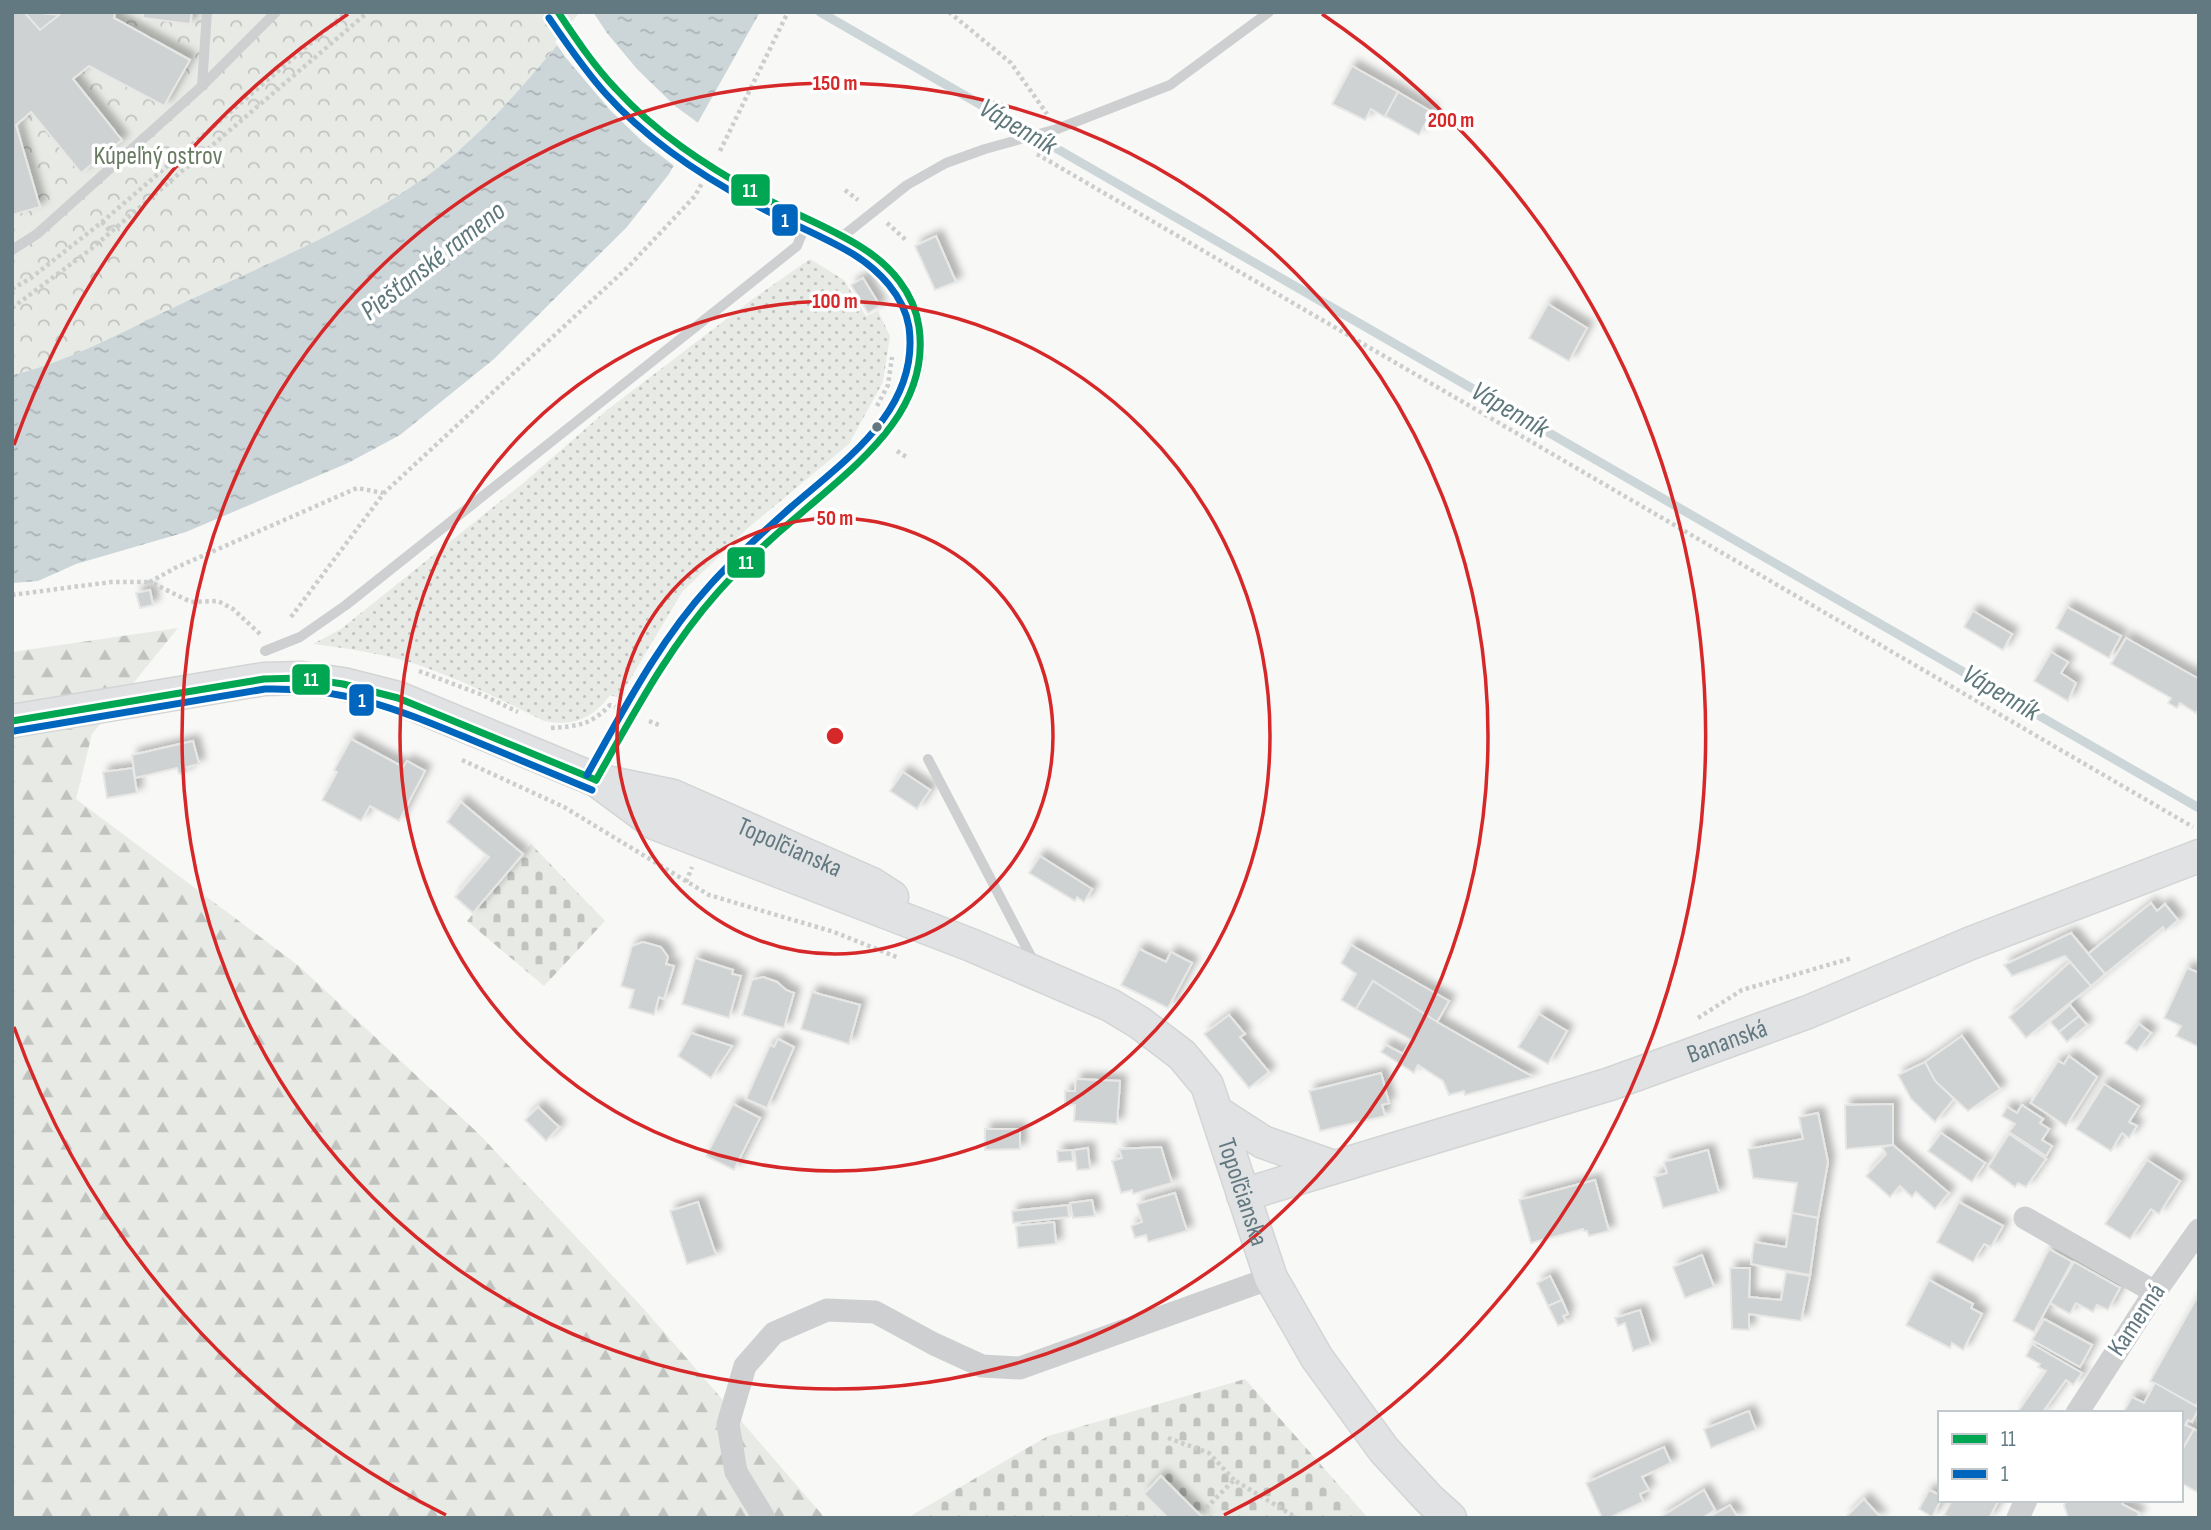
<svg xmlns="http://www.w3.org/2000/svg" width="2211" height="1530" font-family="'Sofia Sans Condensed',sans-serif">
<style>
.grass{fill:url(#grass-dots)}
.forest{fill:url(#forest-firs)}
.cemetery{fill:url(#cemetery-stones)}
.park{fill:url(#park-crowns)}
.water{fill:url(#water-ripples)}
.pier{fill:#f8f8f7}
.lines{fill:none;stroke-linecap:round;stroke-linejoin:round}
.stream{stroke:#ccd6d8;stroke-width:9}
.building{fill:#cfd2d2;stroke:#e7e7e6;stroke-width:2;filter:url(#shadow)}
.secondary-casing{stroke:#d3d5d5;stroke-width:35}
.path{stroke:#cccdcd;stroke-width:4.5;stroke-dasharray:3.5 3.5;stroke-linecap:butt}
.lane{stroke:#cecfd0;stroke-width:10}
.street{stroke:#cecfd0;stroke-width:23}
.secondary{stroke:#e1e2e3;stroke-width:32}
.lane-bridge{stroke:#cecfd0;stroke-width:10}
.bus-1-casing{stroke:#fff;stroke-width:12}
.bus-2-casing{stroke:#fff;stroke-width:12}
.bus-1{stroke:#00a651;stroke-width:7}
.bus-2{stroke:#0065bd;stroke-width:7}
.ring{fill:none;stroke:#d62828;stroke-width:3.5}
.bus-dot{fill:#637982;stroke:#fff;stroke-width:2.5}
.labels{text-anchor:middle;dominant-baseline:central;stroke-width:7;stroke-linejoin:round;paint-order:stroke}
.park-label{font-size:26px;fill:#697a62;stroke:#fff}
.street-label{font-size:26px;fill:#637982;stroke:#fff}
.water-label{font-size:28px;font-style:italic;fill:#5e787c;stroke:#fff}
.centre{fill:#d62828;stroke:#fff;stroke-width:3.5}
.ring-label{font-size:21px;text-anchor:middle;font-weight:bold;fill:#d62828;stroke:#fff;stroke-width:7;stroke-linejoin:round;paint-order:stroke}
.line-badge{stroke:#fff;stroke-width:2.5}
.badge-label{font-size:19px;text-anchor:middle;font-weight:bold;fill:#fff}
</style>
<defs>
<pattern id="grass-dots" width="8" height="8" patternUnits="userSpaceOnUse" patternTransform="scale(1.75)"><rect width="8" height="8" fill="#e8ebe5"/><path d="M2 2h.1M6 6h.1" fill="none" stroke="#c0c3bf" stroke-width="1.8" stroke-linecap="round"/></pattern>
<pattern id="forest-firs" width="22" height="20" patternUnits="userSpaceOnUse" patternTransform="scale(1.75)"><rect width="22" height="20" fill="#e8ebe5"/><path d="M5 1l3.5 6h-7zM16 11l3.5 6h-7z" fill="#c0c3bf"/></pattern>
<pattern id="cemetery-stones" width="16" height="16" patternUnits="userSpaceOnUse" patternTransform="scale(1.75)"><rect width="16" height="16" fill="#e8ebe5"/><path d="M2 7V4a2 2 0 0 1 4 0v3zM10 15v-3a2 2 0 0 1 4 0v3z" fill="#c0c3bf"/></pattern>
<pattern id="park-crowns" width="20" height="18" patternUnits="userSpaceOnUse" patternTransform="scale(1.75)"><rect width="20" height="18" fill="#e8ebe5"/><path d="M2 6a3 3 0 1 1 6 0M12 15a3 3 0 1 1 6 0" fill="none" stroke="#c0c3bf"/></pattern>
<pattern id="water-ripples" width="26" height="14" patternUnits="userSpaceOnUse" patternTransform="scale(1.75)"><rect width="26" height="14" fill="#ccd6d8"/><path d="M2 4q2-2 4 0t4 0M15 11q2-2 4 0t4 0" fill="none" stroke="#a9b2b5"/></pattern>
<filter id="shadow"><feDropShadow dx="6" dy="-6" stdDeviation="3.5" flood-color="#0004"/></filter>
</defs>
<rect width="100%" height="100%" fill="#f8f8f7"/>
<!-- grass -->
<path class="grass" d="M810 259 844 280 866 316 878 311 890 336 883 382 849 444 748 528 682 592 619 698 610 695C593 719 572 727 544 721 500 699 456 677 409 662 378 653 345 648 313 644L341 629 522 484 607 410 750 301Z"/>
<!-- forest -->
<polygon class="forest" points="178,628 92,734 76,799 299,966 479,1134 644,1309 825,1518 12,1518 12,652"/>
<!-- cemetery -->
<g class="cemetery">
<polygon points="531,844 605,921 544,986 467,921"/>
<polygon points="1245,1379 1368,1518 907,1518 1048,1436"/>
</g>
<!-- park -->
<path class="park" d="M12 12H585C544 60 504 112 456 153 379 219 274 260 183 303 127 329 72 361 12 375Z"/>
<!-- water -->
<path class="water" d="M585 12H760L669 174 626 228 494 359 400 435 348 463 186 532 76 564 38 581 12 583V375C72 361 127 329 183 303 274 260 379 219 456 153 504 112 544 60 585 12Z"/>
<!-- pier -->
<polygon class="pier" points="580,12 593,12 607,33 637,69 675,106 701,125 677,168 643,142 610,110 566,58 555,42"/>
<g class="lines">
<!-- stream -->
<polyline class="stream" points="820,12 2199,808"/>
</g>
<!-- building -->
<g class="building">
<polygon points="12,12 115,12 114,18 190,60 164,106 89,66 73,79 122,140 81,173 31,112 16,125 40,207 12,215"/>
<polygon points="24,12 31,12 59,15 40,30"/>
<polygon points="143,12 192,12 190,24 143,18"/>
<polygon points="1352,66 1398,92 1385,117 1371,109 1365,120 1332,104"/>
<polygon points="1398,92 1432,112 1419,135 1385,116"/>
<polygon points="936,236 956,282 935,290 915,246"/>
<polygon points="863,278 880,306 868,313 851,285"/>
<polygon points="1548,304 1587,328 1569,361 1529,338"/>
<polygon points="150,590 153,605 140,608 136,593"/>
<polygon points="2067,607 2121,636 2109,658 2056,628"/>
<polygon points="1973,611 2012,634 2003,650 1964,627"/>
<polygon points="2126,638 2199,679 2199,708 2196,713 2180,703 2177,708 2168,703 2171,698 2111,664"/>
<polygon points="2051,652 2068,662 2061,673 2076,683 2068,701 2034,681"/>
<polygon points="351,739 403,767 407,761 425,771 399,821 370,806 361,821 322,800 337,772 334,770"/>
<polygon points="193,741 199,764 187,767 188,772 179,774 177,768 135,778 132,755"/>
<polygon points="133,768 137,793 107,798 103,772"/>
<polygon points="903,772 930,790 917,809 890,791"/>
<polygon points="461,802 523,854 473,913 455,897 489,857 447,822"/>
<polygon points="1040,856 1092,889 1084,902 1077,897 1075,901 1029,873"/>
<polygon points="2151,903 2157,911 2165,904 2178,920 2165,931 2163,927 2105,974 2088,954"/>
<polygon points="2071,933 2105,974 2091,986 2065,956 2012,976 2004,965"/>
<polygon points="643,942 661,947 668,957 666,964 674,966 664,999 659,997 654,1015 629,1008 634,990 621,986 632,946"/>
<polygon points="1351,945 1449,1001 1437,1022 1373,981 1356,1009 1341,1000 1356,974 1341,963"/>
<polygon points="1139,949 1166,962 1171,952 1192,963 1168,1008 1121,985"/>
<polygon points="695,958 733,970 732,974 741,976 729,1018 682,1004"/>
<polygon points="2070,962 2091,986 2026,1038 2009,1017"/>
<polygon points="2187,968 2199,973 2199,1047 2176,1036 2181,1026 2164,1018"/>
<polygon points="763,977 777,982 786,990 794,993 784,1028 742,1015 752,980"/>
<polygon points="1373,981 1437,1022 1533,1077 1465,1095 1464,1091 1449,1095 1443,1081 1418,1065 1414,1073 1381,1052 1386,1045 1403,1054 1411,1040 1356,1009"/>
<polygon points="812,992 860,1005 849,1044 801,1029"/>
<polygon points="2070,1005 2079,1016 2059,1032 2050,1022"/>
<polygon points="1539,1014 1567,1031 1548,1064 1518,1047"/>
<polygon points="1229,1015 1245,1034 1240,1037 1269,1072 1249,1088 1204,1034"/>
<polygon points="2079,1016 2087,1025 2067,1042 2059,1032"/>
<polygon points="2139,1024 2151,1033 2137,1051 2125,1043"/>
<polygon points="691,1033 732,1046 711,1078 678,1056"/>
<polygon points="1962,1036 2000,1089 1968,1111 1935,1081 1925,1062"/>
<polygon points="778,1039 794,1047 767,1108 746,1099 770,1045 774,1047"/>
<polygon points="2069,1056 2097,1077 2066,1126 2031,1103 2058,1061 2064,1064"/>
<polygon points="1925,1062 1935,1081 1957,1102 1953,1100 1935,1122 1911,1099 1898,1075"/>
<polygon points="1381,1073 1389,1103 1382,1105 1385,1116 1320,1131 1309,1091"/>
<polygon points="1076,1079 1120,1081 1117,1124 1074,1121 1075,1105 1065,1105 1065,1091 1075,1091"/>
<polygon points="2104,1084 2139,1106 2129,1122 2137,1126 2129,1138 2122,1133 2111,1151 2076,1129"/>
<polygon points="733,1104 760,1118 734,1170 706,1156"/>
<polygon points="1893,1104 1893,1145 1846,1149 1845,1105"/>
<polygon points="2022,1105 2043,1119 2040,1123 2049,1129 2042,1140 2052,1146 2046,1156 2009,1132 2015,1124 2002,1116 2007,1107 2017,1113"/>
<polygon points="538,1107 559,1127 546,1141 525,1120"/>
<polygon points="1818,1113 1828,1162 1818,1218 1792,1213 1797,1183 1753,1178 1748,1149 1803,1139 1799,1117"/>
<polygon points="985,1129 1020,1129 1020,1149 985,1150"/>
<polygon points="1941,1133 1985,1163 1972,1182 1928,1151"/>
<polygon points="2009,1134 2046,1159 2026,1187 2018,1183 2015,1187 1988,1167"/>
<polygon points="1893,1145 1949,1193 1935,1209 1916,1192 1912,1197 1900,1186 1890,1197 1866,1176 1886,1154 1882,1147"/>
<polygon points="1161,1147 1172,1183 1133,1194 1132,1190 1121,1193 1112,1161 1122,1158 1119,1149"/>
<polygon points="1088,1148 1090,1169 1077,1170 1074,1150"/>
<polygon points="1072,1150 1073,1161 1058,1162 1057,1151"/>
<polygon points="1708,1150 1719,1193 1663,1208 1654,1177 1667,1173 1664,1162"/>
<polygon points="2147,1160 2180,1181 2159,1214 2151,1209 2130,1239 2105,1224"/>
<polygon points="1595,1180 1609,1231 1589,1236 1587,1231 1584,1231 1583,1229 1531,1243 1519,1200"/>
<polygon points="1175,1193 1187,1231 1148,1242 1146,1235 1135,1238 1131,1226 1142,1222 1137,1204"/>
<polygon points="1092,1200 1095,1216 1073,1218 1070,1203"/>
<polygon points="698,1202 716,1255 687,1264 670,1211"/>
<polygon points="1959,1202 2003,1226 1991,1247 1984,1244 1973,1262 1937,1242"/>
<polygon points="1068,1205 1069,1217 1013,1223 1012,1211"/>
<polygon points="1792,1213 1818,1218 1810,1275 1751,1264 1754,1242 1786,1247"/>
<polygon points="1054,1222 1056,1244 1018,1248 1016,1226"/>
<polygon points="2049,1249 2072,1262 2034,1332 2013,1321"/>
<polygon points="1702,1255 1714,1287 1685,1298 1673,1267"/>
<polygon points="2074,1262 2120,1288 2108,1310 2097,1305 2093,1312 2076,1303 2070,1314 2050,1303"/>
<polygon points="1730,1268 1750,1268 1749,1297 1781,1300 1786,1272 1810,1276 1801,1321 1749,1314 1749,1330 1732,1329"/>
<polygon points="1550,1276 1562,1300 1548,1306 1537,1283"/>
<polygon points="1929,1280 1973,1304 1971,1308 1982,1314 1963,1350 1952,1343 1950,1348 1906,1325"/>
<polygon points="2199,1294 2199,1401 2196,1406 2150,1381"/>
<polygon points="1562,1300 1568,1314 1563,1316 1566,1322 1558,1326 1548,1306"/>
<polygon points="1640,1310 1651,1345 1633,1351 1625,1323 1618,1326 1615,1318"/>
<polygon points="2044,1319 2092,1345 2080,1367 2032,1340"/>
<polygon points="2032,1344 2082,1373 2073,1385 2066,1380 2042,1413 2017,1413 2046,1371 2038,1367 2040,1364 2026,1356"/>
<polygon points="2155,1383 2199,1408 2192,1422 2188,1420 2185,1425 2194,1429 2181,1452 2181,1413 2123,1413 2132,1397 2144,1403"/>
<polygon points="1749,1411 1756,1430 1711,1448 1704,1429"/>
<polygon points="2194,1429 2199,1432 2199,1493 2181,1483 2181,1452"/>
<polygon points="1664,1447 1671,1463 1642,1477 1649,1490 1640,1494 1643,1502 1609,1518 1602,1518 1586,1483"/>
<polygon points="1161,1476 1203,1518 1168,1518 1144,1494"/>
<polygon points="1704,1490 1715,1510 1702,1518 1659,1518"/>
<polygon points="1929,1490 1940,1495 1941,1500 1932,1517 1919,1509"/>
<polygon points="1864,1499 1881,1518 1845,1518"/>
<polygon points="1952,1500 1999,1500 1989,1518 1950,1518 1944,1515"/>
<polygon points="2066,1500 2124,1500 2122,1504 2139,1513 2137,1518 2068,1518 2064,1505"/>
<polygon points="1730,1505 1738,1518 1708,1518"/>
</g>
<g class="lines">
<!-- secondary casing -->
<g class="secondary-casing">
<g id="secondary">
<path id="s1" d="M12 721 264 679 302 678 343 684 398 698 596 780 673 796 872 884 892 897"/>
<path id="s2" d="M596 780 654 823 971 945 1110 1005 1140 1023 1182 1055 1207 1085 1271 1278 1317 1358 1384 1450 1429 1499 1450 1518"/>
<polyline points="1218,1113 1263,1142 1334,1167"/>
<path id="s3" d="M1243 1195 1610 1084 1808 1012 1971 943 2199 856"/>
</g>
</g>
<!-- path -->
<g class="path">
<polyline points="949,12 1011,63 1047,114"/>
<polyline points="720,151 788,12"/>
<polyline points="1037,154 2193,827"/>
<polyline points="845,190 858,200"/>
<polyline points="102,222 111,232"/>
<polyline points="887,223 907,241"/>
<polyline points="12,289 31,278 102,222 347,12"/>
<polyline points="12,308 91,249 368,12"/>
<polyline points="877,406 888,385 892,357"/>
<polyline points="897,451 908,458"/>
<polyline points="12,595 111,582 150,582"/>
<polyline points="291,617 384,493 627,268 695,196 702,183"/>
<polyline points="260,634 233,609 218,601 191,602 150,582 175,568 357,488 383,493"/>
<polyline points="419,671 480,694 518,712"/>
<polyline points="649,721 659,725"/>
<path d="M551 728C578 726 591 725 610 705L615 707"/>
<polyline points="462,760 564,807 709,895 834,932 899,958"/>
<polyline points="686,882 692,867"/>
<polyline points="1698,1018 1742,990 1852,958"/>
<polyline points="1168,1438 1209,1453 1234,1480"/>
<polyline points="1206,1508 1234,1480 1297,1518"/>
</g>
<!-- lane -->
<g class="lane">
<polyline points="202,86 276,12"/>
<polyline points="843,236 907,185 946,163 985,149 1057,129 1170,85 1269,12"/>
<polyline points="12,250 37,234 202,86 207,12"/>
<polyline points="265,651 300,637 346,605 797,246 807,221"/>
<polyline points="928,759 1035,964"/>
<path d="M597 778C634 714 668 645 719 591 733 576 748 560 763 545 822 490 927 430 921 338 918 304 902 278 876 257 849 234 813 224 782 208"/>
</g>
<!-- street -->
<g class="street">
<polyline points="2025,1218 2155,1292"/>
<polyline points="2077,1413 2155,1292 2199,1230"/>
<polyline points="764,1518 736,1472 728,1424 745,1366 774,1333 827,1310 875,1312 934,1344 982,1366 1020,1368 1271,1278"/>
<polyline points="2018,1518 2026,1500"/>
</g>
<!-- secondary -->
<use href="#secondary" class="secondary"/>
<!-- lane-bridge -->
<path class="lane-bridge" d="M558 12C572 31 584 52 598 70 648 131 713 172 782 208"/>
<!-- bus-1 casing -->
<g class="bus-1-casing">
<g id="bus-1">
<path d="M558 12C576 39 594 66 616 89 656 133 705 165 757 194 791 213 828 226 861 247 890 265 914 292 919 327 931 412 856 465 799 515 770 539 743 564 718 592 668 648 633 715 596 780"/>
<polyline points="12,721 264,679 302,678 343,684 398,698 596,780"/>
</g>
</g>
<!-- bus-2 casing -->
<g class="bus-2-casing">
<g id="bus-2">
<path d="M549 18C567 44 585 71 606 94 647 140 700 175 754 204 786 222 821 235 853 254 879 270 904 296 909 327 920 410 845 460 790 508 763 532 735 557 710 585 659 641 624 709 587 775"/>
<path d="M14 731 265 689C346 687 399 710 472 740 512 757 552 773 592 790"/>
</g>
</g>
<!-- bus-1 -->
<use href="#bus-1" class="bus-1"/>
<!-- bus-2 -->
<use href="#bus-2" class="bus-2"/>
</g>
<!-- distance rings -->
<g class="ring">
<circle cx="835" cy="736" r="218"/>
<circle cx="835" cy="736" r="435"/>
<circle cx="835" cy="736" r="653"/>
<path d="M446 1515A871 871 0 0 1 14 1027M14 445A871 871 0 0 1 348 14M1322 14A871 871 0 0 1 1224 1515"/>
</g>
<!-- markers -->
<circle class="bus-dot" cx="877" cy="427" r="6"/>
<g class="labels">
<!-- park labels -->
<g class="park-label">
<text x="158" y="156">Kúpeľný ostrov</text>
</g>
<!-- street labels -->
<g class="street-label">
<text stroke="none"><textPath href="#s1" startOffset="812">Topoľčianska</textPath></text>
<text stroke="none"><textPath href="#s3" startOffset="508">Bananská</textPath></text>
<text stroke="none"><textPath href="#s2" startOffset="803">Topoľčianska</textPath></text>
<text transform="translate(2137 1320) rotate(-56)">Kamenná</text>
</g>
<!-- water labels -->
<g class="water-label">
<text transform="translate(1018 127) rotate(30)">Vápenník</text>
<text transform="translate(433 261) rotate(-38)">Piešťanské rameno</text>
<text transform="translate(1510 410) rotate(30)">Vápenník</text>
<text transform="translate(2001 693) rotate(30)">Vápenník</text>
</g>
</g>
<circle cx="835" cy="736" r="10" class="centre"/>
<g class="ring-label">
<text x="835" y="90">150 m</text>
<text x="1451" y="127">200 m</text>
<text x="835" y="308">100 m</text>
<text x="835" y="525">50 m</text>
</g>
<g class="line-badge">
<rect x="730" y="173" width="41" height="34" rx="7" fill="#00a651"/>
<rect x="771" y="203" width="28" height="34" rx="7" fill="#0065bd"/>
<rect x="726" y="546" width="40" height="33" rx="7" fill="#00a651"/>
<rect x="291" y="663" width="40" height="33" rx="7" fill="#00a651"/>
<rect x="348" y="683" width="27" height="34" rx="7" fill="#0065bd"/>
</g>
<g class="badge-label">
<text x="750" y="197">11</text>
<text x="785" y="227">1</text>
<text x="746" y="569">11</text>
<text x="311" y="686">11</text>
<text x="362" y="707">1</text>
</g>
<!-- border -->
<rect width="2211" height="1530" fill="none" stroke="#637982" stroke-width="28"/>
<!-- legend -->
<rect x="1938" y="1411" width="245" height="91" fill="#ffffff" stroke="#c1c9cd" stroke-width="2"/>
<rect x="1952" y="1434" width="35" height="10" fill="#00a651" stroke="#c1c9cd" stroke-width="2"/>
<text x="2001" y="1446" font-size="21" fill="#637982">11</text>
<rect x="1952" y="1469" width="35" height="10" fill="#0065bd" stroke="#c1c9cd" stroke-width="2"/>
<text x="2001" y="1481" font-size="21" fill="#637982">1</text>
</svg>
